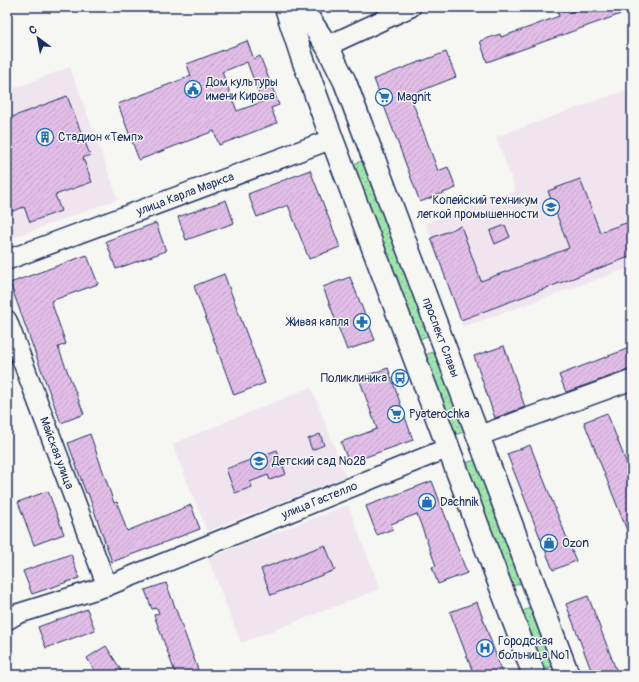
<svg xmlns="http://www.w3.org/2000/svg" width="639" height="682" font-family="Pangolin,sans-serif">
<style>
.built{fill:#f0e5ef}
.green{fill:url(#green-dots);stroke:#5e8a86}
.building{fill:url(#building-hatch);stroke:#1b2f5e;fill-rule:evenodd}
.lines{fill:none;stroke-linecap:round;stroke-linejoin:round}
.minor-casing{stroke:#1b2f5e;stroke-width:22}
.major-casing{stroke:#1b2f5e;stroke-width:25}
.minor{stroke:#f6f6f2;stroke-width:19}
.major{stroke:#f6f6f2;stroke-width:22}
.labels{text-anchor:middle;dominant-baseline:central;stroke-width:3;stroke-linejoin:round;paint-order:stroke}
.poi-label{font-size:12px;fill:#1b2f5e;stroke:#f6f6f2;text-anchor:start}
.street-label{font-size:12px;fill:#1b2f5e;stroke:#f6f6f2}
</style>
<defs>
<pattern id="green-dots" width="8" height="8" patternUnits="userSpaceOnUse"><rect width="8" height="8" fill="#a1e4ae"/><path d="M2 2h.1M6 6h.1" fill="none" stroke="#8ac498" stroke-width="1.8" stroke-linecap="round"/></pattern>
<pattern id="building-hatch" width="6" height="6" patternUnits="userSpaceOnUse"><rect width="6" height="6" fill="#e3bee8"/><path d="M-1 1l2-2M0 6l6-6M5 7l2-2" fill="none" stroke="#c2a4c9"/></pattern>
</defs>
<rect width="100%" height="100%" fill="#f6f6f2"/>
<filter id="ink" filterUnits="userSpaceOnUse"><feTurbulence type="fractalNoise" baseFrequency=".025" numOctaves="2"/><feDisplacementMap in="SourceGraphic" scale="8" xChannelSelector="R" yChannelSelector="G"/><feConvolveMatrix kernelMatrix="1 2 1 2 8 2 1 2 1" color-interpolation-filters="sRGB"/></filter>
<g filter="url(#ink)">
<!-- built -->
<g class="built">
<polygon points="70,67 118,199 7,240 7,91"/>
<polygon points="632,88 632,267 463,327 426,223 516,191 496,137"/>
<polygon points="311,387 346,477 207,531 172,444"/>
<polygon points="348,505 380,589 241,643 208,558"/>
</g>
<!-- green -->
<g class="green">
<polygon points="368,159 434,333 420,339 353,164"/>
<polygon points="439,350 469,430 455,435 425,355"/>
<polygon points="480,458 527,581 513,586 466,463"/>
<polygon points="534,606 557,665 543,670 521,612"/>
</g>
<!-- building -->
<g class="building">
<polygon points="584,7 632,7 632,10 487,62 480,41 500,34 501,37 530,27 559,16 558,13 567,10 568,13"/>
<path d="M247 41 254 59 260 56 279 105 271 108 277 123 219 145 214 131 139 160 118 104 191 76 187 64ZM247 62 262 102 237 111 222 72Z"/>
<polygon points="446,52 456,77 410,95 438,171 448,167 456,188 420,202 374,79"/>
<polygon points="67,96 90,155 83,158 92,182 55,195 61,211 30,222 24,207 7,213 7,119"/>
<polygon points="310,170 340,247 309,259 288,205 257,217 248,194"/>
<polygon points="580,179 600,232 632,221 632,256 461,320 431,238 461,226 481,281 569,248 548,191"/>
<polygon points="226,200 234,223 186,240 178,217"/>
<polygon points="156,223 166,251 116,269 106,241"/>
<polygon points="505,225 510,237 495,244 490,231"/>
<polygon points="87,255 98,284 51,301 66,344 58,347 84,414 61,423 42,372 10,283"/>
<polygon points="224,274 265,383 234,395 194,286"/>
<polygon points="350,277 375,340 347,350 323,287"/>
<polygon points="504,346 525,407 495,418 474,356"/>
<polygon points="632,347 632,369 628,370 566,392 559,375"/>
<polygon points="388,368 413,440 349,463 341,442 377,429 359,378"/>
<polygon points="607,413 632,477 632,543 584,422"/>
<polygon points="90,434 114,503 117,502 127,531 191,505 200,529 112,562 88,493 86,493 68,443"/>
<polygon points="320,434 324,445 312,450 308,439"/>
<polygon points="530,445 576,561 553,570 507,454"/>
<polygon points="277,450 286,474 270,480 268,475 250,482 252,487 235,493 226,469"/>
<polygon points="432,481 467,573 438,584 432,567 436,566 417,514 391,524 393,529 377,535 366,506"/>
<polygon points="48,491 64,534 34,545 18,502"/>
<polygon points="325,545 335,570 271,595 261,569"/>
<polygon points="71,554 79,578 32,594 23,571"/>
<polygon points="166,583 172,599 200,675 176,675 154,615 159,613 157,608 152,609 145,590"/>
<polygon points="588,596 607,646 618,675 593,675 566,604"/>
<polygon points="477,602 503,675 474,675 450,612"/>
<polygon points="87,609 95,630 46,648 38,627"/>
<polygon points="106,646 124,675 97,675 87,658"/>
</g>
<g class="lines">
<!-- minor casing -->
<g class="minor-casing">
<g id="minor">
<polyline points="327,46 411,7"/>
<path id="s1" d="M7 260 332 139"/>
<path id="s2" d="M7 320 107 586"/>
<polyline points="478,436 632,380"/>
<path id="s3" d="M7 620 17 614 107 586 448 448"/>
</g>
</g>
<!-- major casing -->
<g class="major-casing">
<g id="major">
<polyline points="286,7 289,17 302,57 332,139 534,675"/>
<path id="s4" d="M301 7 327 46 345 82 568 675"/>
</g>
</g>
<!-- minor -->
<use href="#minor" class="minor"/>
<!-- major -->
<use href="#major" class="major"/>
</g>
</g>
<!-- icons -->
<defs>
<g id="civic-ring" transform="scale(0.9)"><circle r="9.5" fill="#f6f6f2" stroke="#1f6fb2" stroke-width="1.5"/><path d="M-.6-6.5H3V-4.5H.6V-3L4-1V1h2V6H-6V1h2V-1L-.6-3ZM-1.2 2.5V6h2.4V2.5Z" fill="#1f6fb2"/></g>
<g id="supermarket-ring" transform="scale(0.9)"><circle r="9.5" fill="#f6f6f2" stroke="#1f6fb2" stroke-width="1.5"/><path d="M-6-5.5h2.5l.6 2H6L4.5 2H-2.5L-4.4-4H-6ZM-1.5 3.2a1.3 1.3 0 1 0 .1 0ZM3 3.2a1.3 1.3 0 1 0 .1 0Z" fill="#1f6fb2"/></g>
<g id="building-ring" transform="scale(0.9)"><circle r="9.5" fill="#f6f6f2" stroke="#1f6fb2" stroke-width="1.5"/><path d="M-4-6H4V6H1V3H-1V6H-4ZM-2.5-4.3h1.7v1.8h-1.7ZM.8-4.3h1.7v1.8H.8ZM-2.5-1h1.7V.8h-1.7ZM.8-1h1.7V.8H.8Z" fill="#1f6fb2"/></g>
<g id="university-ring" transform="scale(0.9)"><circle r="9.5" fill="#f6f6f2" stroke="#1f6fb2" stroke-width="1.5"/><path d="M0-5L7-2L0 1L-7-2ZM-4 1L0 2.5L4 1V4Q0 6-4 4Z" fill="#1f6fb2"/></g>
<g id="pharmacy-ring" transform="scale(0.9)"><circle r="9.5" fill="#f6f6f2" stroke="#1f6fb2" stroke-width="1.5"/><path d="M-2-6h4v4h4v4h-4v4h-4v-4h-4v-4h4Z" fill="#1f6fb2"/></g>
<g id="bus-ring" transform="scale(0.9)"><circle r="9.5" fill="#f6f6f2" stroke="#1f6fb2" stroke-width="1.5"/><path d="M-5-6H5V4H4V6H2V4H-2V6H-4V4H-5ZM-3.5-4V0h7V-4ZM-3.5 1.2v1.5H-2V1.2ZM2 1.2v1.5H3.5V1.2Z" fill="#1f6fb2"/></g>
<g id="school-ring" transform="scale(0.9)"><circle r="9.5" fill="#f6f6f2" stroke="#1f6fb2" stroke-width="1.5"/><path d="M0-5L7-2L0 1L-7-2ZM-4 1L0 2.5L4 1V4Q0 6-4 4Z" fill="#1f6fb2"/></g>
<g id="shop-ring" transform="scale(0.9)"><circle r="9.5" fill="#f6f6f2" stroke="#1f6fb2" stroke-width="1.5"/><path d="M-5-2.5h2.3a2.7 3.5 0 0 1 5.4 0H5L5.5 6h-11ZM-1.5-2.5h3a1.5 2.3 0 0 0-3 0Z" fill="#1f6fb2"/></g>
<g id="hospital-ring" transform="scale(0.9)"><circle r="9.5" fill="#f6f6f2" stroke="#1f6fb2" stroke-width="1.5"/><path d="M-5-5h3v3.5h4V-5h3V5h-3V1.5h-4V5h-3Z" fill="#1f6fb2"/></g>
</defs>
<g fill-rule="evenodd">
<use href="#civic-ring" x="193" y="89"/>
<use href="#supermarket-ring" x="384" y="97"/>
<use href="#building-ring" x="45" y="137"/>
<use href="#university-ring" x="551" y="207"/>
<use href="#pharmacy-ring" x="362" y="322"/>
<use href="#bus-ring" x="400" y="378"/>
<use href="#supermarket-ring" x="396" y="414"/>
<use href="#school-ring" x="259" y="461"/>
<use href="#shop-ring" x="427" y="502"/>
<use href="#shop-ring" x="549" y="543"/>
<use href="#hospital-ring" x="485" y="648"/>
</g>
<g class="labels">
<!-- poi labels -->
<g class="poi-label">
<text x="206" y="82">Дом культуры<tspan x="206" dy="14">имени Кирова</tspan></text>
<text x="397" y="97">Magnit</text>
<text x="58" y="137">Стадион «Темп»</text>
<text x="538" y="200" text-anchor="end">Копейский техникум<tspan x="538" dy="14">легкой промышенности</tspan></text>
<text x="349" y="322" text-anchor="end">Живая капля</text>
<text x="387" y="378" text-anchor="end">Поликлиника</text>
<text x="409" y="414">Pyaterochka</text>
<text x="272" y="461">Детский сад №28</text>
<text x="440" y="502">Dachnik</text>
<text x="562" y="543">Ozon</text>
<text x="498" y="641">Городская<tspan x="498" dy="14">больница №1</tspan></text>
</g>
<!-- street labels -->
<g class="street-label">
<text stroke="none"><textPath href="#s1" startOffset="190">улица Карла Маркса</textPath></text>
<text stroke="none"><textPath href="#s4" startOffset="360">проспект Славы</textPath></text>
<text stroke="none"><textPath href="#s2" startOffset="142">Майская улица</textPath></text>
<text stroke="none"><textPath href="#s3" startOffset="335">улица Гастелло</textPath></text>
</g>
</g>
<!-- margin -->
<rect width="639" height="682" fill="none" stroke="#f6f6f2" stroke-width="24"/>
<rect x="12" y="12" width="615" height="658" fill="none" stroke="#1b2f5e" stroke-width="1.5" filter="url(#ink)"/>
<!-- north arrow -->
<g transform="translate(38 38) rotate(328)" stroke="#f6f6f2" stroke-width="3" paint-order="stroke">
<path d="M0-3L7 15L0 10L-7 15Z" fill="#1b2f5e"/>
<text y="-6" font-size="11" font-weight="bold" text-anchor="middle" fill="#1b2f5e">С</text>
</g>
</svg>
